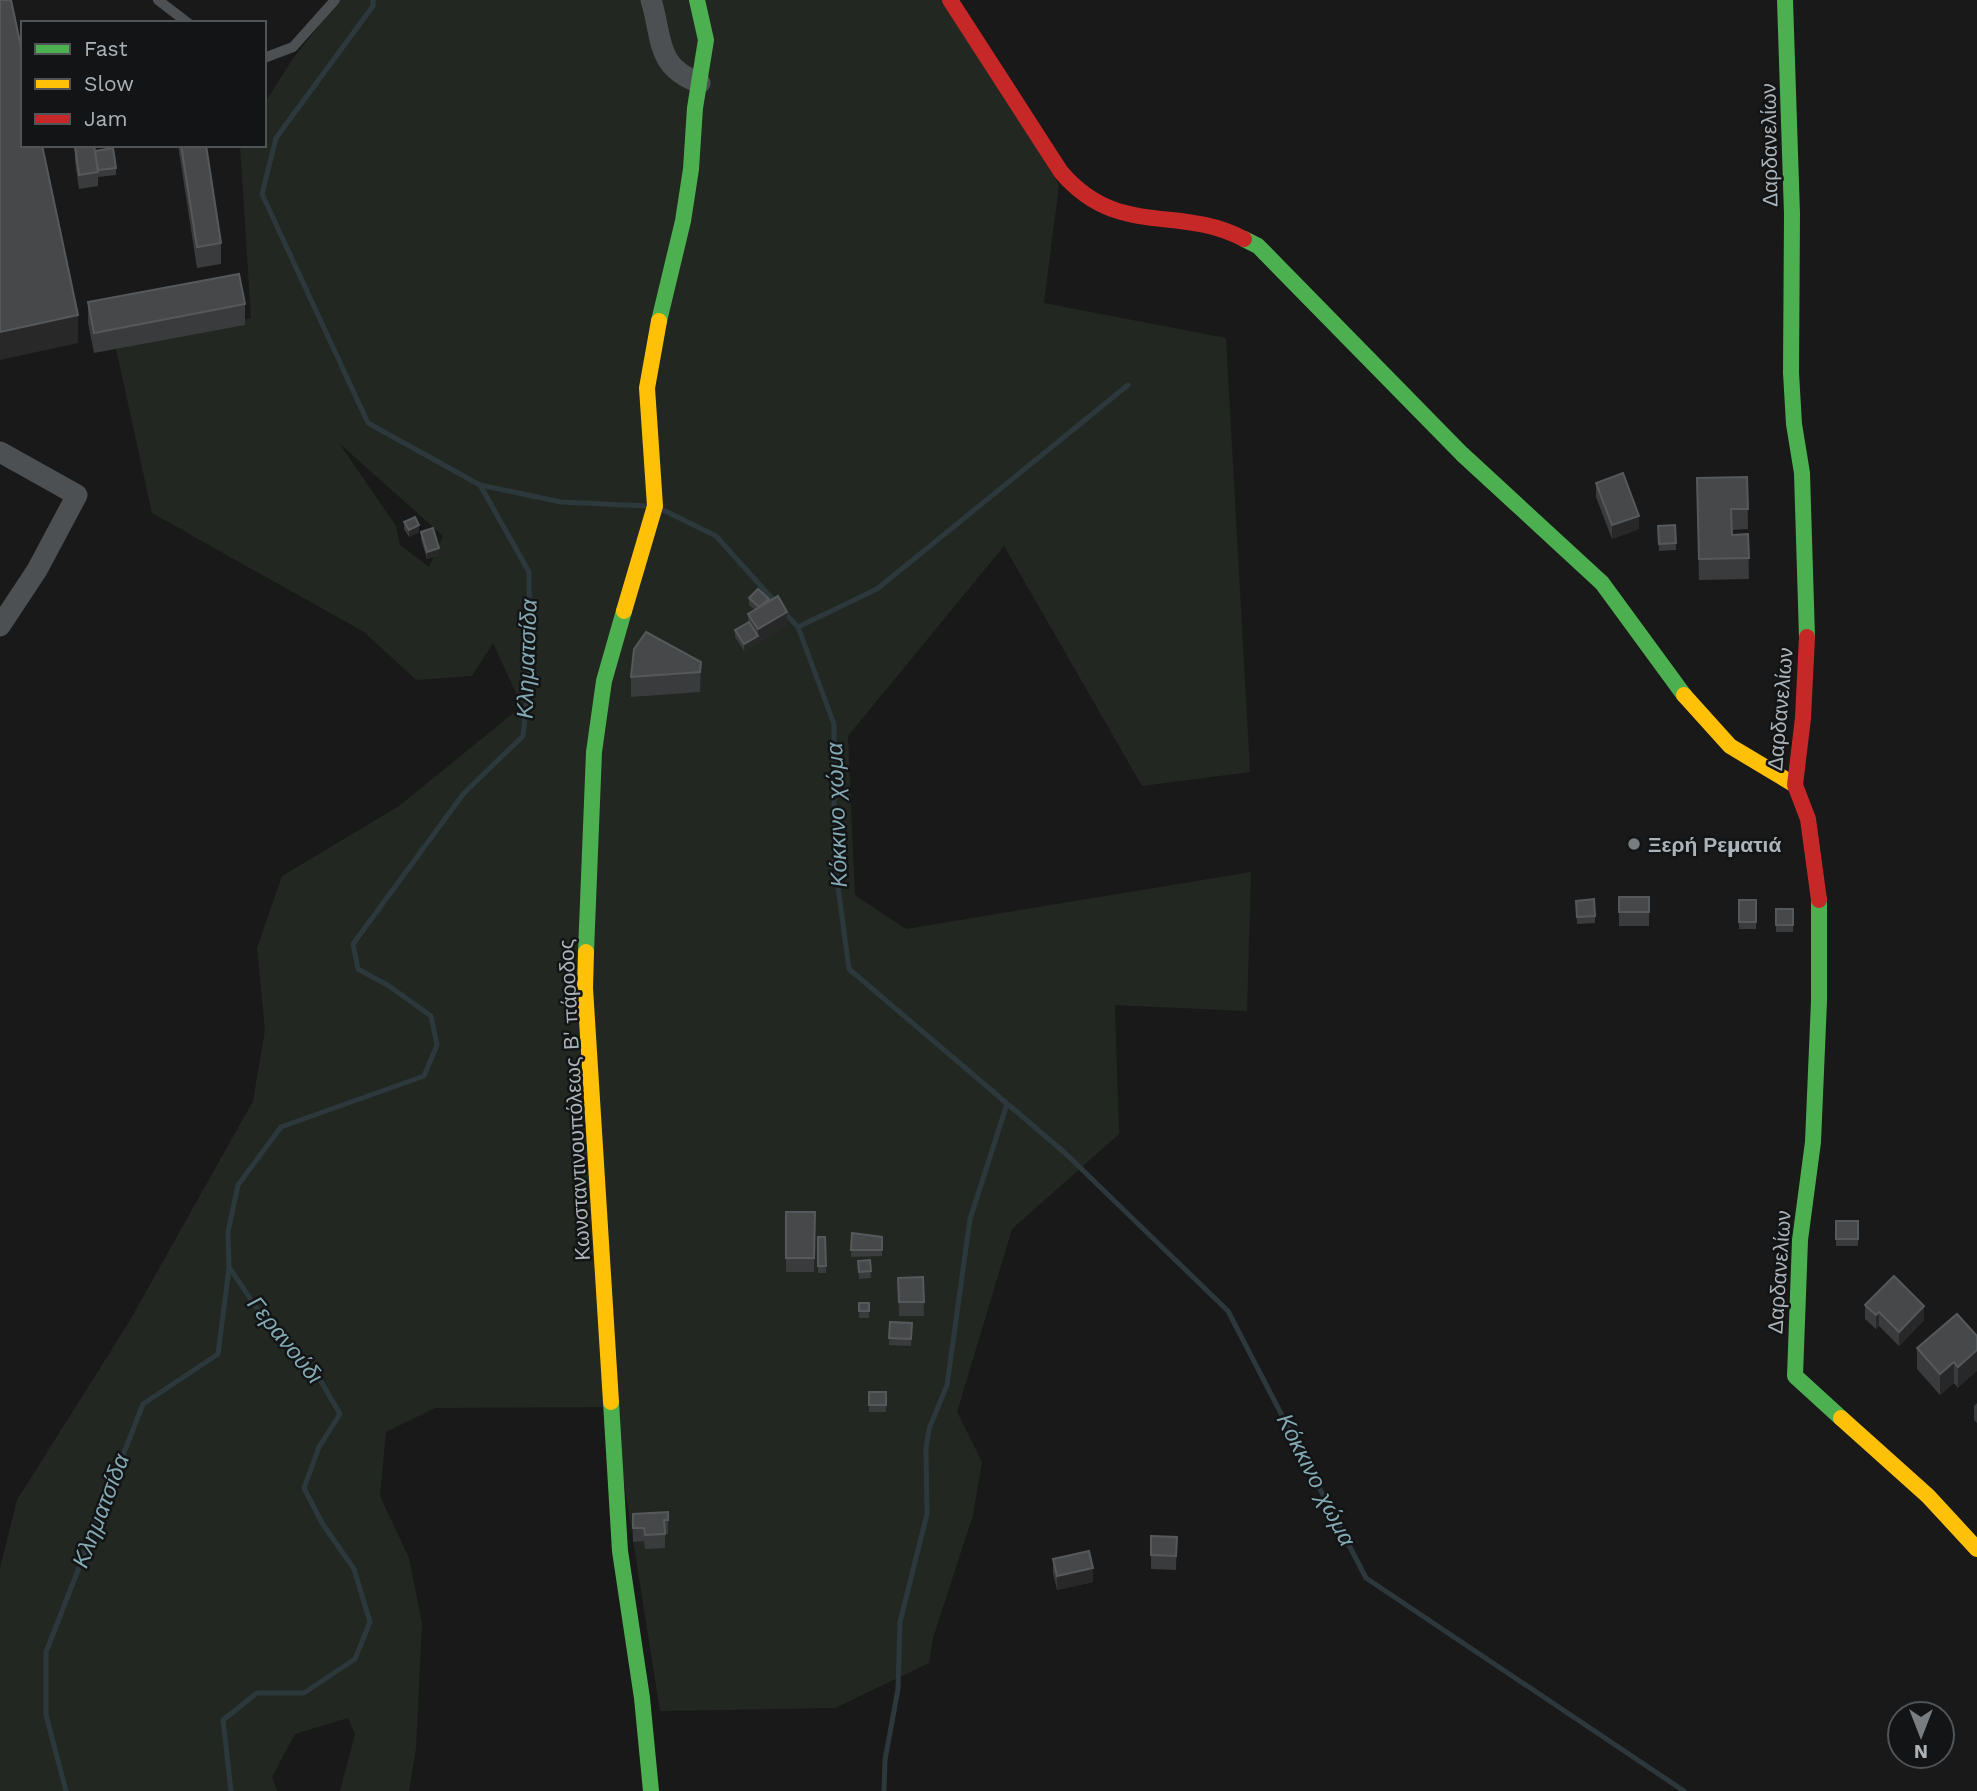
<svg xmlns="http://www.w3.org/2000/svg" width="1977" height="1791" font-family="'Work Sans',sans-serif">
<style>
.green{fill:#222821;fill-rule:evenodd}
.lines{fill:none;stroke-linecap:round;stroke-linejoin:round}
.stream{stroke:#2c383b;stroke-width:5}
.lane{stroke:#4d5052;stroke-width:10}
.street{stroke:#4d5052;stroke-width:21}
.fast{stroke:#4caf50;stroke-width:16}
.slow{stroke:#ffc107;stroke-width:16}
.jam{stroke:#c62828;stroke-width:16}
.wall{fill:#3a3b3c}
.shaded-wall{fill:#282829}
.building{fill:#47484a;stroke:#56595b;stroke-width:2}
.poi-dot{fill:#787d81;stroke:#131415;stroke-width:2.5}
.labels{text-anchor:middle;dominant-baseline:central;stroke-width:5;stroke-linejoin:round;paint-order:stroke}
.street-label{font-size:21px;fill:#abb3b9;stroke:#131415}
.poi-label{font-size:21px;font-weight:bold;fill:#abb3b9;stroke:#131415;text-anchor:start}
.water-label{font-size:23px;font-style:italic;fill:#83a9b3;stroke:#131415}
</style>
<rect width="100%" height="100%" fill="#191919"/>
<!-- green -->
<path class="green" d="M340 0H947L1059 185 1044 303 1226 338 1250 772 1142 786 1004 546 848 736 855 895 906 929 1251 872 1247 1011 1115 1005 1119 1134 1012 1229 957 1412 982 1462 973 1515 933 1638 929 1663 835 1708 660 1711 612 1407 435 1408 386 1432 380 1496 409 1558 422 1623 416 1748 409 1791H340L355 1734 348 1718 295 1734 272 1777 277 1791H0V1568L17 1500 129 1322 253 1101 265 1030 257 948 282 876 399 806 522 706 493 643 472 676 416 680 364 632 152 513 116 349 251 318 240 145H264V104L294 57ZM339 443 443 536 429 567 400 545 396 526Z"/>
<g class="lines">
<!-- stream -->
<g class="stream">
<polyline points="480,485 561,502 647,506"/>
<polyline points="663,510 716,536 777,604"/>
<polyline points="784,612 798,627 834,724 834,857 849,969 1064,1152 1228,1311 1366,1578 1684,1791"/>
<polyline points="798,627 877,589 1128,385"/>
<polyline points="66,1791 46,1715 46,1652 143,1404 218,1354 229,1268"/>
<polyline points="231,1791 223,1720 257,1693 304,1693 355,1659 370,1622 354,1569 322,1523 304,1488 319,1447 340,1414 319,1378 264,1319 229,1267 228,1232 238,1185 281,1127 424,1076 437,1045 431,1016 389,986 358,969 353,944 464,793 523,736 530,668 529,572 480,485 368,423 262,194 276,138 373,6 373,0"/>
<polyline points="884,1791 885,1760 898,1689 900,1622 927,1514 926,1449 929,1429 947,1385 970,1219 1007,1104"/>
</g>
<!-- lane -->
<g class="lane">
<polyline points="158,0 188,23"/>
<polyline points="264,58 293,47 335,0"/>
</g>
<!-- street -->
<g class="street">
<path d="M651 0C663 39 655 67 700 83"/>
<polyline points="0,452 77,495 37,570 0,626"/>
</g>
<!-- fast -->
<g class="fast">
<polyline points="1785,0 1792,214 1791,373 1794,424 1802,473 1807,637"/>
<polyline points="1244,239 1258,246 1462,454 1602,583 1684,695"/>
<polyline points="659,321 683,221 691,169 695,108 706,40 697,0"/>
<polyline points="1819,900 1819,1001 1813,1142 1800,1240 1795,1376 1841,1418"/>
<polyline points="586,952 594,752 604,681 624,611"/>
<polyline points="611,1402 620,1551 642,1698 651,1791"/>
</g>
<!-- slow -->
<g class="slow">
<polyline points="624,611 655,506 647,388 659,321"/>
<polyline points="1684,695 1730,746 1795,785"/>
<polyline points="586,952 585,988 611,1402"/>
<polyline points="1841,1418 1928,1496 1977,1549"/>
</g>
<!-- jam -->
<g class="jam">
<path d="M950 0 1061 172C1118 239 1178 204 1244 239"/>
<polyline points="1807,637 1803,718 1795,785 1808,819 1819,900"/>
</g>
</g>
<!-- wall -->
<g class="wall">
<polygon points="178,145 206,145 221,243 221,264 197,268"/>
<polygon points="75,147 95,151 116,168 116,175 98,177 98,186 79,189 75,161"/>
<polygon points="88,302 245,304 245,325 94,353 88,323"/>
<polygon points="1747,477 1748,529 1732,530 1732,535 1748,534 1749,579 1699,580 1697,499"/>
<polygon points="1596,483 1639,529 1612,539 1596,497"/>
<polygon points="404,522 419,532 409,537 404,529"/>
<polygon points="1675,525 1676,550 1659,551 1658,526"/>
<polygon points="421,532 439,555 427,559 421,539"/>
<polygon points="749,598 769,602 787,625 744,651 735,637 735,630 748,622 748,614 755,610 749,605"/>
<polygon points="701,662 700,692 631,697 631,677"/>
<rect x="1619" y="897" width="30" height="29"/>
<rect x="1739" y="900" width="17" height="29"/>
<polygon points="1576,901 1595,916 1595,923 1577,924"/>
<rect x="1776" y="909" width="17" height="23"/>
<polygon points="786,1212 815,1212 814,1272 786,1272"/>
<rect x="1836" y="1221" width="22" height="25"/>
<polygon points="852,1233 882,1237 882,1256 851,1257"/>
<polygon points="818,1237 825,1237 826,1273 818,1273"/>
<polygon points="870,1260 871,1278 859,1279 858,1261"/>
<polygon points="923,1277 924,1316 899,1316 898,1278"/>
<rect x="859" y="1303" width="10" height="15"/>
<polygon points="1865,1305 1924,1320 1899,1346 1879,1326 1876,1329 1865,1319"/>
<polygon points="890,1322 912,1323 911,1346 889,1345"/>
<polygon points="1977,1336 1958,1388 1954,1383 1940,1395 1917,1369 1917,1348"/>
<rect x="869" y="1392" width="17" height="20"/>
<polygon points="1977,1403 1977,1423 1974,1420 1974,1406"/>
<polygon points="668,1512 668,1534 665,1534 665,1548 645,1549 644,1541 633,1542 633,1514"/>
<polygon points="1151,1536 1177,1537 1176,1570 1151,1569"/>
<polygon points="1053,1559 1093,1582 1057,1590 1053,1573"/>
</g>
<!-- shaded-wall -->
<g class="shaded-wall">
<polygon points="78,315 78,343 0,360 0,332"/>
<polygon points="1639,516 1639,529 1612,539 1612,525"/>
<polygon points="419,525 419,532 409,537 409,530"/>
<polygon points="439,548 439,555 427,559 427,552"/>
<polygon points="787,612 787,625 744,651 744,644 758,636 758,629"/>
<polygon points="1924,1306 1924,1320 1899,1346 1899,1332"/>
<polygon points="1879,1312 1879,1326 1876,1329 1876,1315"/>
<polygon points="1977,1350 1977,1371 1958,1388 1958,1367"/>
<polygon points="1954,1362 1954,1383 1940,1395 1940,1374"/>
<polygon points="1093,1568 1093,1582 1057,1590 1057,1576"/>
</g>
<!-- building -->
<g class="building">
<polygon points="0,0 11,0 23,56 23,145 42,145 78,315 0,332"/>
<polygon points="88,145 94,145 98,172 79,175 75,147"/>
<polygon points="181,145 206,145 221,243 197,247"/>
<polygon points="113,148 116,168 98,170 95,151"/>
<polygon points="239,274 245,304 94,333 88,302"/>
<polygon points="1623,473 1639,516 1612,525 1596,483"/>
<polygon points="1747,477 1748,509 1731,509 1732,535 1748,534 1749,558 1699,559 1697,478"/>
<polygon points="415,517 419,525 409,530 404,522"/>
<polygon points="1675,525 1676,543 1659,544 1658,526"/>
<polygon points="433,528 439,548 427,552 421,532"/>
<polygon points="758,589 769,599 759,607 749,598"/>
<polygon points="778,596 787,612 758,629 748,614"/>
<polygon points="749,622 758,636 744,644 735,630"/>
<polygon points="646,632 701,662 700,672 631,677 634,649"/>
<rect x="1619" y="897" width="30" height="15"/>
<polygon points="1594,899 1595,916 1577,917 1576,901"/>
<rect x="1739" y="900" width="17" height="22"/>
<rect x="1776" y="909" width="17" height="16"/>
<polygon points="786,1212 815,1212 814,1258 786,1258"/>
<rect x="1836" y="1221" width="22" height="18"/>
<polygon points="852,1233 882,1237 882,1250 851,1250"/>
<polygon points="818,1237 825,1237 826,1266 818,1266"/>
<polygon points="870,1260 871,1271 859,1272 858,1261"/>
<polygon points="1894,1276 1924,1306 1899,1332 1879,1312 1876,1315 1865,1305"/>
<polygon points="923,1277 924,1302 899,1302 898,1278"/>
<rect x="859" y="1303" width="10" height="8"/>
<polygon points="1957,1314 1977,1336 1977,1350 1958,1367 1954,1362 1940,1374 1917,1348"/>
<polygon points="890,1322 912,1323 911,1339 889,1338"/>
<rect x="869" y="1392" width="17" height="13"/>
<polygon points="668,1512 668,1520 664,1520 665,1534 645,1535 644,1528 633,1528 633,1514"/>
<polygon points="1151,1536 1177,1537 1176,1556 1151,1555"/>
<polygon points="1089,1551 1093,1568 1057,1576 1053,1559"/>
</g>
<!-- markers -->
<circle class="poi-dot" cx="1634" cy="844" r="7"/>
<g class="labels">
<!-- street labels -->
<g class="street-label">
<text transform="translate(1769 145) rotate(-91)">Δαρδανελίων</text>
<text transform="translate(1780 709) rotate(-85)">Δαρδανελίων</text>
<text transform="translate(574 1100) rotate(-93)">Κωνσταντινουπόλεως Β' πάροδος</text>
<text transform="translate(1779 1272) rotate(-86)">Δαρδανελίων</text>
</g>
<!-- poi labels -->
<g class="poi-label">
<text x="1648" y="844">Ξερή Ρεματιά</text>
</g>
<!-- water labels -->
<g class="water-label">
<text transform="translate(527 659) rotate(-88)">Κληματσίδα</text>
<text transform="translate(837 815) rotate(-92)">Κόκκινο χώμα</text>
<text transform="translate(285 1340) rotate(51)">Γερανούδι</text>
<text transform="translate(1316 1480) rotate(63)">Κόκκινο χώμα</text>
<text transform="translate(101 1511) rotate(-69)">Κληματσίδα</text>
</g>
</g>
<!-- legend -->
<rect x="21" y="21" width="245" height="126" fill="#131415" stroke="#505457" stroke-width="2"/>
<rect x="35" y="44" width="35" height="10" fill="#4caf50" stroke="#505457" stroke-width="2"/>
<text x="84" y="56" font-size="21" fill="#abb3b9">Fast</text>
<rect x="35" y="79" width="35" height="10" fill="#ffc107" stroke="#505457" stroke-width="2"/>
<text x="84" y="91" font-size="21" fill="#abb3b9">Slow</text>
<rect x="35" y="114" width="35" height="10" fill="#c62828" stroke="#505457" stroke-width="2"/>
<text x="84" y="126" font-size="21" fill="#abb3b9">Jam</text>
<!-- north arrow -->
<g transform="translate(1921 1735) rotate(180)"><circle r="33" fill="#131415" stroke="#505457" stroke-width="2"/>
<path d="M0-5L12 26L0 18L-12 26Z" fill="#787d81"/>
<text y="-10" font-size="19" font-weight="bold" text-anchor="middle" fill="#abb3b9">N</text>
</g>
</svg>
